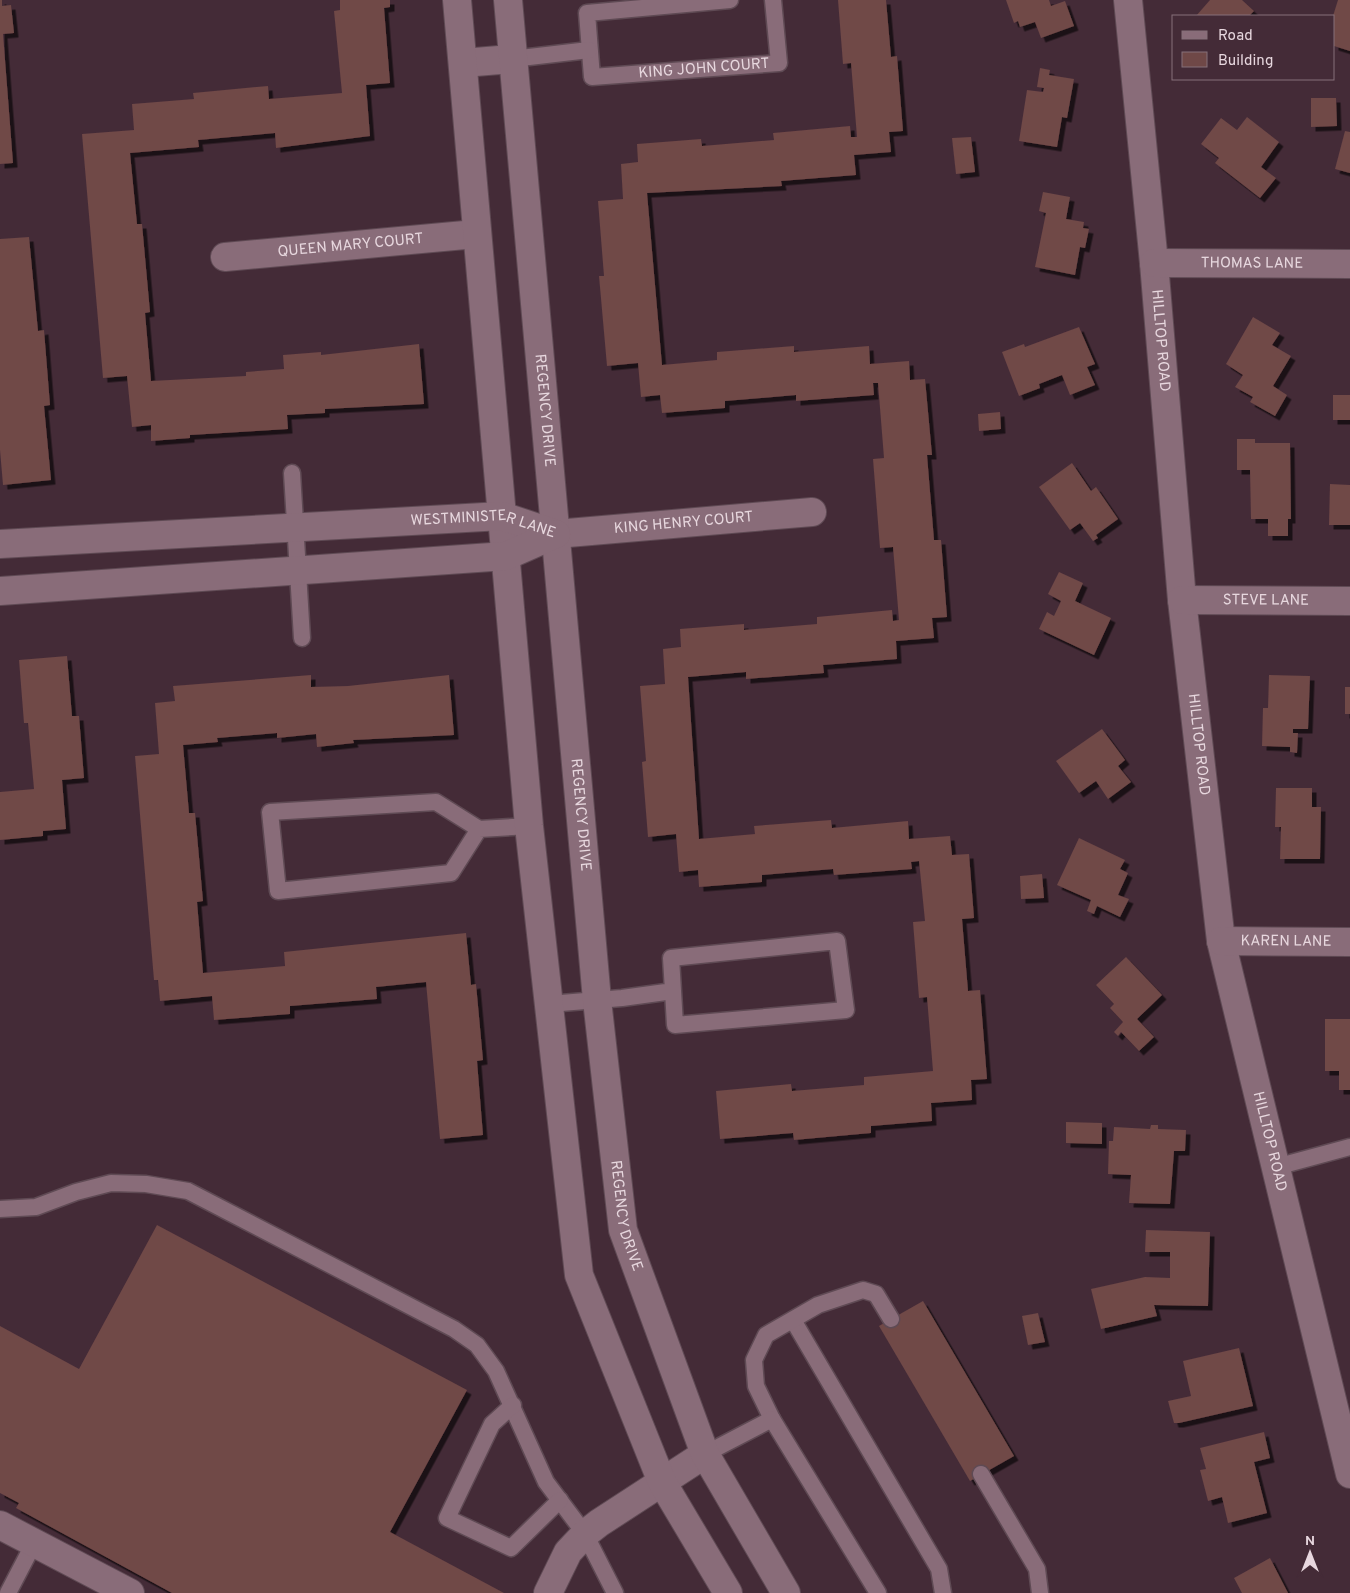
<svg xmlns="http://www.w3.org/2000/svg" width="1350" height="1593" font-family="Overpass,sans-serif">
<style>
.building{fill:#6f4847;filter:url(#shadow)}
.lines{fill:none;stroke-linecap:round;stroke-linejoin:round}
.service-casing{stroke:#5f4a54;stroke-width:19}
.minor-casing{stroke:#5f4a54;stroke-width:30}
.tertiary-casing{stroke:#5f4a54;stroke-width:30}
.service{stroke:#896c79;stroke-width:16}
.minor{stroke:#896c79;stroke-width:28}
.tertiary{stroke:#896c79;stroke-width:28}
.labels{text-anchor:middle;dominant-baseline:central;stroke-width:5;stroke-linejoin:round;paint-order:stroke}
.street-label{font-size:15px;fill:#e7d7de;stroke:#442b37}
</style>
<defs>
<filter id="shadow"><feDropShadow dx="4.5" dy="4.5" stdDeviation="0" flood-color="#0009"/></filter>
</defs>
<rect width="100%" height="100%" fill="#442b37"/>
<!-- building -->
<g class="building">
<polygon points="0,0 2,0 2,6 11,5 14,33 3,34 13,163 0,164"/>
<polygon points="340,0 390,0 390,7 384,8 390,83 366,85 370,136 276,148 275,133 198,140 199,147 130,153 137,224 142,224 150,312 145,313 151,381 246,376 246,372 284,369 283,355 321,352 321,355 419,344 424,404 325,409 325,413 287,415 288,429 190,435 190,438 151,441 151,425 132,427 127,376 103,378 82,134 134,130 132,104 194,99 193,93 268,86 269,99 342,93 334,11 340,10"/>
<polygon points="838,0 886,0 891,57 897,56 903,131 889,132 891,152 854,155 856,175 781,181 782,186 647,193 662,365 717,360 717,352 794,346 794,352 869,346 870,364 909,361 910,380 925,379 932,455 927,455 934,540 941,540 947,617 932,618 934,638 896,641 897,659 823,665 824,673 746,679 746,672 688,677 699,839 755,834 754,826 831,820 832,828 908,821 909,839 950,836 952,855 969,854 974,918 962,919 968,991 980,990 987,1079 971,1080 972,1100 931,1103 932,1121 871,1126 871,1133 794,1140 793,1133 720,1139 716,1091 791,1084 792,1091 864,1085 864,1077 933,1071 927,997 919,998 913,922 925,921 919,861 911,862 912,869 834,875 833,869 762,875 762,882 699,887 698,870 679,872 676,834 648,837 642,762 646,761 640,686 665,684 663,649 681,647 680,629 744,624 744,630 817,624 817,617 892,610 893,621 899,620 893,547 880,548 873,459 884,458 878,383 873,383 874,395 796,401 796,395 725,401 725,408 662,413 660,395 641,397 638,363 607,366 599,276 604,276 598,201 623,199 621,164 638,162 637,144 701,139 702,146 774,140 773,133 850,126 851,137 857,137 851,63 843,64"/>
<polygon points="1006,0 1049,0 1051,6 1065,1 1074,26 1041,38 1035,22 1020,27 1018,21 1014,23"/>
<polygon points="1210,0 1242,0 1254,11 1249,16 1196,16"/>
<polygon points="1338,0 1350,0 1350,51 1334,46 1333,16"/>
<polygon points="1040,68 1050,70 1049,75 1074,79 1067,118 1062,117 1057,147 1019,141 1027,90 1043,92 1044,88 1037,87"/>
<polygon points="1311,98 1336,98 1337,126 1311,127"/>
<polygon points="1247,117 1279,142 1261,167 1276,178 1260,198 1215,163 1219,158 1201,144 1221,118 1237,130"/>
<polygon points="1345,131 1350,132 1350,173 1335,169"/>
<polygon points="971,137 975,172 956,174 952,138"/>
<polygon points="1043,192 1070,197 1066,219 1084,222 1083,228 1089,229 1085,248 1080,247 1075,275 1035,267 1046,213 1039,211"/>
<polygon points="29,237 38,331 44,330 50,405 44,406 51,480 3,485 0,450 0,239"/>
<polygon points="1253,317 1280,333 1272,345 1291,356 1273,386 1287,395 1275,416 1250,402 1253,397 1235,387 1243,375 1226,364"/>
<polygon points="1079,327 1095,364 1087,367 1095,385 1070,395 1062,375 1039,384 1040,388 1019,396 1002,352 1024,344 1025,347"/>
<rect x="1333" y="395" width="17" height="25"/>
<polygon points="1000,412 1001,429 979,431 978,414"/>
<polygon points="1237,439 1255,439 1255,443 1290,443 1291,519 1288,519 1288,536 1268,536 1268,519 1251,519 1250,470 1237,470"/>
<polygon points="1072,463 1091,491 1096,487 1118,519 1096,535 1098,538 1093,541 1080,523 1070,530 1039,487"/>
<polygon points="1330,484 1350,485 1350,525 1329,525"/>
<polygon points="1059,572 1083,583 1075,601 1111,618 1094,655 1039,629 1047,612 1054,616 1061,601 1048,594"/>
<polygon points="67,656 72,716 79,716 84,778 62,780 66,829 43,831 43,836 0,840 0,792 34,789 28,723 24,723 19,660"/>
<polygon points="311,675 311,687 348,686 449,675 454,735 353,740 354,743 317,747 316,734 277,738 277,733 217,738 218,742 183,745 189,813 195,813 203,901 197,902 203,973 285,966 284,952 466,933 471,985 476,984 483,1060 477,1061 483,1135 440,1139 426,982 376,987 377,999 290,1006 290,1014 214,1020 212,996 160,1001 158,980 154,980 135,756 159,754 155,703 175,701 173,686"/>
<polygon points="1269,675 1310,676 1308,729 1293,729 1293,733 1298,733 1297,753 1290,752 1290,747 1262,746 1263,708 1268,708"/>
<rect x="1345" y="687" width="5" height="27"/>
<polygon points="1102,729 1125,760 1118,766 1131,782 1108,799 1096,781 1079,793 1056,761"/>
<polygon points="1276,788 1312,788 1312,807 1321,807 1320,859 1280,859 1281,827 1275,827"/>
<polygon points="1079,838 1125,860 1120,869 1128,873 1118,895 1129,899 1120,917 1097,906 1094,914 1087,911 1091,900 1057,885"/>
<polygon points="1042,874 1044,898 1021,899 1020,876"/>
<polygon points="1126,957 1162,995 1137,1019 1154,1037 1139,1051 1121,1032 1118,1036 1114,1032 1123,1022 1110,1008 1114,1004 1096,985"/>
<polygon points="1325,1019 1350,1019 1350,1090 1339,1090 1339,1071 1325,1071"/>
<polygon points="1066,1122 1102,1123 1102,1144 1066,1143"/>
<polygon points="1151,1125 1158,1125 1158,1129 1186,1130 1185,1151 1174,1151 1170,1204 1129,1203 1131,1175 1108,1174 1109,1141 1113,1141 1114,1127 1150,1129"/>
<polygon points="157,1225 467,1390 390,1532 504,1593 172,1593 16,1508 19,1503 0,1493 0,1326 79,1369"/>
<polygon points="1146,1230 1210,1232 1208,1306 1154,1305 1157,1316 1101,1329 1091,1289 1145,1277 1170,1278 1170,1252 1145,1252"/>
<polygon points="923,1301 1014,1456 970,1481 879,1326"/>
<polygon points="1038,1313 1045,1342 1028,1345 1022,1316"/>
<polygon points="1239,1348 1253,1406 1179,1423 1174,1423 1168,1401 1191,1396 1183,1361"/>
<polygon points="1264,1432 1270,1458 1254,1462 1267,1513 1228,1523 1222,1497 1208,1501 1200,1470 1206,1469 1200,1448"/>
<polygon points="1270,1558 1288,1593 1242,1593 1234,1578"/>
</g>
<g class="lines">
<!-- service casing -->
<g class="service-casing">
<g id="service">
<path id="s1" d="M730 0 587 13 592 77 779 63 773 0"/>
<polyline points="512,59 589,50"/>
<polyline points="292,473 302,638"/>
<polyline points="479,829 451,873 278,891 270,812 436,802 479,829 529,826"/>
<polyline points="549,1004 622,998 673,991 675,1025 846,1010 837,941 671,958 673,991"/>
<polyline points="1276,1167 1350,1147"/>
<polyline points="0,1209 36,1207 76,1192 111,1183 146,1184 188,1191 454,1329 477,1345 496,1371 546,1482 585,1534 615,1593"/>
<polyline points="793,1320 939,1569 943,1593"/>
<polyline points="513,1405 492,1424 447,1518 511,1548 560,1500"/>
<polyline points="772,1419 756,1386 754,1360 766,1335 818,1305 863,1290 876,1294 891,1319"/>
<polyline points="705,1454 772,1419 878,1593"/>
<polyline points="981,1474 1037,1569 1040,1593"/>
<polyline points="8,1593 34,1543"/>
</g>
</g>
<!-- minor casing -->
<g class="minor-casing">
<g id="minor">
<path id="s2" d="M1128 0 1154 263 1182 600 1221 941 1350 1474"/>
<polyline points="463,63 512,59"/>
<path id="s3" d="M225 257 476 234"/>
<path id="s4" d="M1154 263 1350 264"/>
<path id="s5" d="M556 534 812 512"/>
<path id="s6" d="M1182 600 1350 601"/>
<path id="s7" d="M1221 941 1350 942"/>
<polyline points="0,1525 130,1593"/>
<polyline points="548,1593 568,1552 585,1534 599,1523 705,1454"/>
</g>
</g>
<!-- tertiary casing -->
<g class="tertiary-casing">
<g id="tertiary">
<polyline points="457,0 529,826 579,1275 662,1482 728,1593"/>
<path id="s8" d="M508 0 597 1000 623 1230 705 1454 786 1593"/>
<path id="s9" d="M0 544 502 516 556 534"/>
<polyline points="0,591 506,556 556,534"/>
</g>
</g>
<!-- service -->
<use href="#service" class="service"/>
<!-- minor -->
<use href="#minor" class="minor"/>
<!-- tertiary -->
<use href="#tertiary" class="tertiary"/>
</g>
<g class="labels">
<!-- street labels -->
<g class="street-label">
<text stroke="none"><textPath href="#s1" startOffset="320">KING JOHN COURT</textPath></text>
<text stroke="none"><textPath href="#s3" startOffset="126">QUEEN MARY COURT</textPath></text>
<text stroke="none"><textPath href="#s4" startOffset="98">THOMAS LANE</textPath></text>
<text stroke="none"><textPath href="#s2" startOffset="342">HILLTOP ROAD</textPath></text>
<text stroke="none"><textPath href="#s8" startOffset="412">REGENCY DRIVE</textPath></text>
<text stroke="none"><textPath href="#s5" startOffset="128">KING HENRY COURT</textPath></text>
<text stroke="none"><textPath href="#s9" startOffset="485">WESTMINISTER LANE</textPath></text>
<text stroke="none"><textPath href="#s6" startOffset="84">STEVE LANE</textPath></text>
<text stroke="none"><textPath href="#s2" startOffset="748">HILLTOP ROAD</textPath></text>
<text stroke="none"><textPath href="#s8" startOffset="818">REGENCY DRIVE</textPath></text>
<text stroke="none"><textPath href="#s7" startOffset="65">KAREN LANE</textPath></text>
<text stroke="none"><textPath href="#s2" startOffset="1152">HILLTOP ROAD</textPath></text>
<text stroke="none"><textPath href="#s8" startOffset="1222">REGENCY DRIVE</textPath></text>
</g>
</g>
<!-- legend -->
<rect x="1172" y="15" width="162" height="65" fill="#442b37" stroke="#85707a"/>
<rect x="1182" y="31" width="25" height="8" fill="#896c79" stroke="#85707a"/>
<text x="1218" y="40" font-size="15" fill="#e7d7de">Road</text>
<rect x="1182" y="52" width="25" height="15" fill="#6f4847" stroke="#85707a"/>
<text x="1218" y="65" font-size="15" fill="#e7d7de">Building</text>
<!-- north arrow -->
<g transform="translate(1310 1553)" stroke="#442b37" stroke-width="4" paint-order="stroke">
<path d="M0-4L9 19L0 12L-9 19Z" fill="#e7d7de"/>
<text y="-8" font-size="14" font-weight="bold" text-anchor="middle" fill="#e7d7de">N</text>
</g>
</svg>
